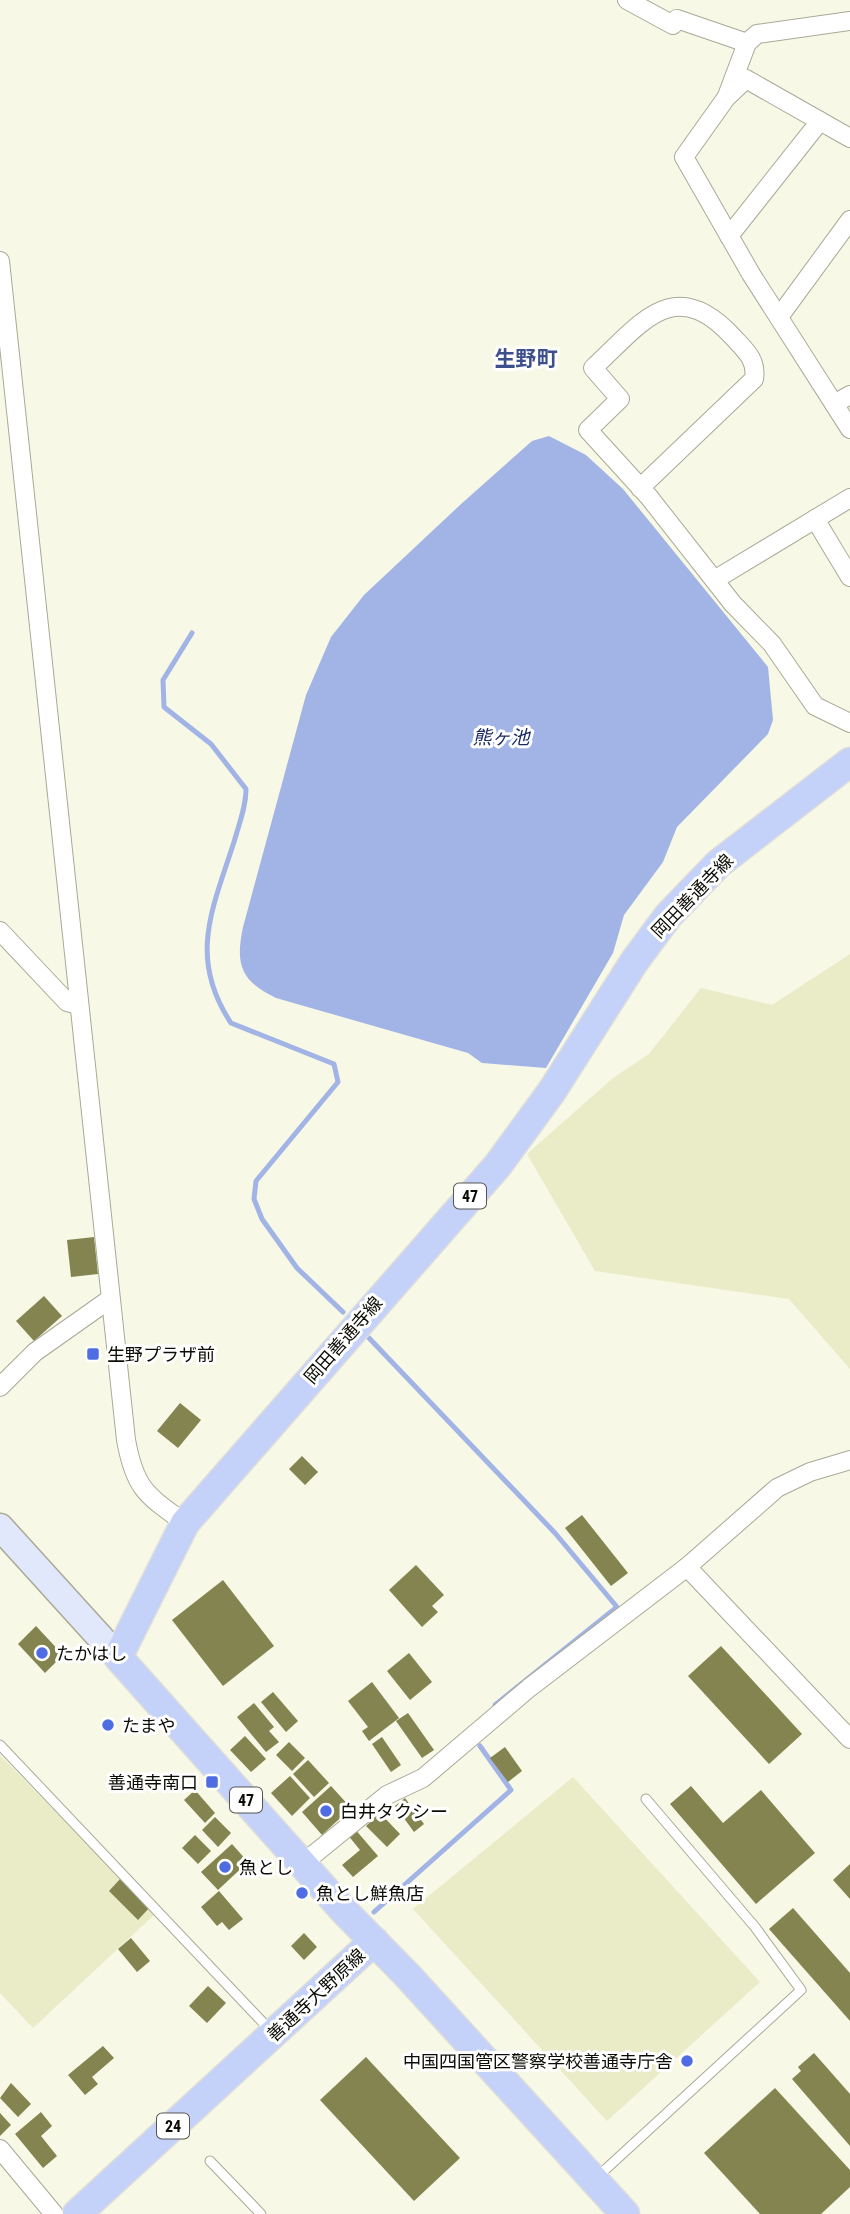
<svg xmlns="http://www.w3.org/2000/svg" width="850" height="2214" font-family="'Roboto Condensed','Noto Sans JP',sans-serif">
<style>
.green{fill:#eaebc7}
.water{fill:#a2b4e5}
.lines{fill:none;stroke-linecap:round;stroke-linejoin:round}
.stream{stroke:#a2b4e5;stroke-width:5}
.building{fill:#848450}
.lane-casing{stroke:#a9a997;stroke-width:11}
.street-casing{stroke:#a9a997;stroke-width:20}
.secondary-casing{stroke:#a9a997;stroke-width:29}
.primary-casing{stroke:#dddddc;stroke-width:31}
.lane{stroke:#fff;stroke-width:9}
.street{stroke:#fff;stroke-width:18}
.secondary{stroke:#e1e8fb;stroke-width:26}
.primary{stroke:#c4d1f8;stroke-width:28}
.poi-dot{fill:#4e6de2;stroke:#fff;stroke-width:2.5}
.labels{text-anchor:middle;dominant-baseline:central;stroke-width:6;stroke-linejoin:round;paint-order:stroke}
.shield{fill:#fff;stroke:#555551;stroke-width:2}
.shield-label{font-size:16px;font-weight:bold;fill:#0c0c06}
.street-label{font-size:18px;fill:#0c0c06;stroke:#fff}
.poi-label{font-size:18px;fill:#0c0c06;stroke:#fff;text-anchor:start}
.water-label{font-size:19px;font-style:italic;fill:#1c2b64;stroke:#fff}
.quarter-label{font-size:21px;font-weight:bold;fill:#3d508b;stroke:#fff}
</style>
<rect width="100%" height="100%" fill="#f7f8e5"/>
<!-- green -->
<g class="green">
<polygon points="850,954 850,1369 789,1299 595,1271 527,1154 613,1078 649,1054 701,988 772,1005"/>
<polygon points="0,1755 155,1914 33,2028 0,1993"/>
<polygon points="573,1777 760,1982 607,2121 413,1909"/>
</g>
<!-- water -->
<path class="water" d="M549 436 586 455 623 489 768 667 773 720 768 734 677 827 663 862 624 915 613 953 546 1068 482 1063 468 1053 276 998C241 981 235 965 243 927L306 695 331 637 364 595 460 505 532 441Z"/>
<g class="lines">
<!-- stream -->
<g class="stream">
<path d="M192 633 163 680 164 707 211 744 246 789C246 807 239 824 234 842 212 910 188 958 231 1023L334 1064 338 1082 256 1181 254 1199 262 1219 297 1268 343 1312"/>
<polyline points="369,1338 555,1533 617,1607 495,1705"/>
<polyline points="374,1912 511,1790 480,1746"/>
</g>
</g>
<!-- building -->
<g class="building">
<polygon points="94,1237 98,1274 71,1277 67,1240"/>
<polygon points="44,1296 62,1316 34,1341 16,1321"/>
<polygon points="180,1403 201,1420 178,1448 157,1431"/>
<polygon points="302,1456 318,1472 305,1485 289,1469"/>
<polygon points="582,1515 628,1573 611,1586 565,1528"/>
<polygon points="416,1565 444,1595 432,1606 438,1612 422,1627 389,1590"/>
<polygon points="223,1580 274,1646 223,1686 172,1620"/>
<polygon points="36,1626 63,1655 45,1673 18,1644"/>
<polygon points="721,1646 802,1734 769,1764 688,1676"/>
<polygon points="409,1653 432,1682 410,1700 387,1671"/>
<polygon points="372,1682 399,1718 369,1741 362,1731 368,1727 348,1701"/>
<polygon points="273,1692 298,1721 286,1732 261,1702"/>
<polygon points="254,1703 274,1727 269,1731 279,1742 266,1752 237,1717"/>
<polygon points="408,1713 434,1750 422,1758 396,1721"/>
<polygon points="245,1736 266,1759 251,1772 230,1750"/>
<polygon points="382,1737 401,1765 391,1772 372,1744"/>
<polygon points="289,1742 305,1758 292,1771 276,1755"/>
<polygon points="505,1747 522,1771 508,1782 490,1758"/>
<polygon points="308,1760 329,1783 314,1797 293,1774"/>
<polygon points="290,1776 310,1798 292,1816 271,1793"/>
<polygon points="331,1786 351,1808 322,1835 302,1812"/>
<polygon points="691,1786 723,1823 761,1790 815,1853 756,1904 670,1804"/>
<polygon points="195,1790 215,1813 205,1823 184,1800"/>
<polygon points="405,1798 424,1824 414,1832 395,1806"/>
<polygon points="380,1813 400,1834 387,1847 366,1826"/>
<polygon points="215,1817 231,1833 218,1847 202,1830"/>
<polygon points="354,1828 378,1856 353,1877 342,1865 360,1850 347,1834"/>
<polygon points="195,1835 211,1851 198,1864 182,1848"/>
<polygon points="232,1844 248,1862 218,1890 201,1872"/>
<polygon points="850,1864 850,1899 833,1880"/>
<polygon points="121,1878 150,1907 138,1920 109,1891"/>
<polygon points="219,1891 243,1919 229,1930 222,1922 217,1926 201,1907"/>
<polygon points="793,1908 850,1973 850,2021 769,1929"/>
<polygon points="304,1933 317,1947 304,1960 291,1946"/>
<polygon points="131,1938 150,1961 137,1972 118,1949"/>
<polygon points="208,1986 226,2003 207,2023 189,2006"/>
<polygon points="103,2046 114,2058 92,2077 98,2084 85,2095 68,2075"/>
<polygon points="814,2053 850,2094 850,2146 792,2079 801,2071 798,2067"/>
<polygon points="366,2057 460,2158 414,2201 320,2100"/>
<polygon points="11,2083 31,2104 18,2117 0,2098"/>
<polygon points="775,2088 850,2170 850,2187 821,2214 760,2214 704,2153"/>
<polygon points="41,2112 52,2126 41,2136 57,2156 43,2168 15,2134"/>
<polygon points="0,2113 11,2125 0,2136"/>
</g>
<g class="lines">
<!-- lane casing -->
<g class="lane-casing">
<g id="lane">
<polyline points="0,1745 270,2030"/>
<polyline points="210,2161 261,2214"/>
<polyline points="595,2179 801,1990 755,1927 646,1799"/>
</g>
</g>
<!-- street casing -->
<g class="street-casing">
<g id="street">
<polyline points="627,0 673,25 677,19 747,43"/>
<polyline points="727,96 747,43 757,34 850,21"/>
<polyline points="850,138 746,79 726,98 684,157 751,274 850,429"/>
<polyline points="729,236 820,121"/>
<path d="M0 261 126 1440C135 1489 146 1495 185 1523"/>
<polyline points="779,317 850,220"/>
<polyline points="834,404 850,395"/>
<path d="M640 488 754 379C757 360 746 351 734 338 674 272 641 324 593 368L620 399 588 430 649 497 733 604 772 644 815 706 850 723"/>
<polyline points="815,519 850,577"/>
<polyline points="716,579 850,498"/>
<polyline points="0,931 67,1002 79,1005"/>
<polyline points="0,1387 35,1352 110,1299"/>
<polyline points="687,1567 850,1739"/>
<polyline points="302,1864 387,1795 423,1778 529,1688 687,1567 777,1488 810,1472 850,1460"/>
<polyline points="0,2149 54,2214"/>
</g>
</g>
<!-- secondary casing -->
<g class="secondary-casing">
<polyline id="secondary" points="0,1527 118,1657"/>
</g>
<!-- primary casing -->
<g class="primary-casing">
<g id="primary">
<polyline points="77,2214 374,1941"/>
<polyline points="625,2214 407,1975 346,1913 118,1657 185,1523 498,1165 552,1091 634,962 668,916 718,864 850,762"/>
</g>
</g>
<!-- lane -->
<use href="#lane" class="lane"/>
<!-- street -->
<use href="#street" class="street"/>
<!-- secondary -->
<use href="#secondary" class="secondary"/>
<!-- primary -->
<use href="#primary" class="primary"/>
</g>
<!-- markers -->
<g class="poi-dot">
<rect x="86" y="1347" width="14" height="14" rx="3.5"/>
<circle cx="42" cy="1653" r="7"/>
<circle cx="108" cy="1725" r="7"/>
<rect x="205" y="1775" width="14" height="14" rx="3.5"/>
<circle cx="326" cy="1811" r="7"/>
<circle cx="225" cy="1867" r="7"/>
<circle cx="302" cy="1893" r="7"/>
<circle cx="687" cy="2061" r="7"/>
</g>
<g class="labels">
<!-- shield labels -->
<g class="shield">
<rect x="454" y="1183.5" width="32" height="25" rx="5"/>
<rect x="230" y="1787.5" width="32" height="25" rx="5"/>
<rect x="157" y="2113.5" width="32" height="25" rx="5"/>
</g>
<g class="shield-label">
<text x="470" y="1196">47</text>
<text x="246" y="1800">47</text>
<text x="173" y="2126">24</text>
</g>
<!-- street labels -->
<g class="street-label">
<text transform="translate(692 896) rotate(-46)">岡田善通寺線</text>
<text transform="translate(343 1340) rotate(-49)">岡田善通寺線</text>
<text transform="translate(316 1995) rotate(-43)">善通寺大野原線</text>
</g>
<!-- poi labels -->
<g class="poi-label">
<text x="107" y="1354">生野プラザ前</text>
<text x="56" y="1653">たかはし</text>
<text x="122" y="1725">たまや</text>
<text x="198" y="1782" text-anchor="end">善通寺南口</text>
<text x="340" y="1811">白井タクシー</text>
<text x="239" y="1867">魚とし</text>
<text x="316" y="1893">魚とし鮮魚店</text>
<text x="673" y="2061" text-anchor="end">中国四国管区警察学校善通寺庁舎</text>
</g>
<!-- water labels -->
<g class="water-label">
<text x="501" y="737">熊ヶ池</text>
</g>
<!-- quarter labels -->
<g class="quarter-label">
<text x="526" y="359">生野町</text>
</g>
</g>
</svg>
